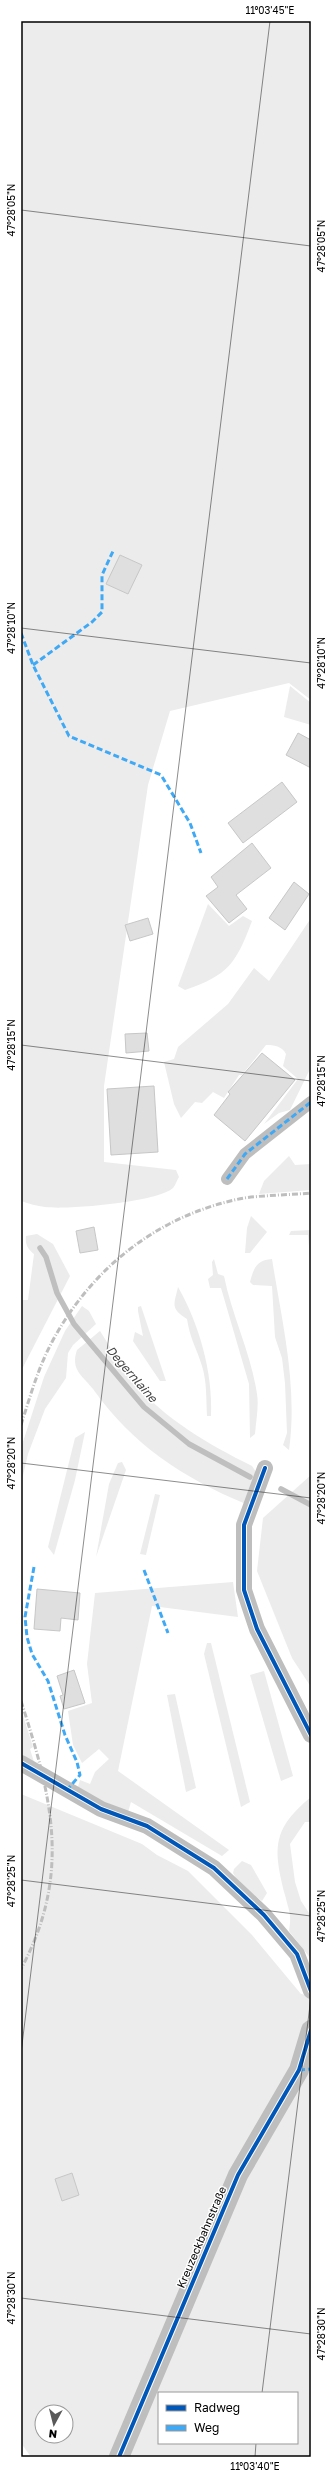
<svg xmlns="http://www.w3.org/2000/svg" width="332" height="2478" font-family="'Golos Text',sans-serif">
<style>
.green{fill:#ececec;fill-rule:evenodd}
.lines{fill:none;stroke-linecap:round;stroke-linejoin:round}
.stream{stroke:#bfbfbf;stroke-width:5.5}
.building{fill:#dfdfdf;stroke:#c7c7c7}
.pedestrian{stroke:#bebebe;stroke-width:12}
.minor{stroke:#bebebe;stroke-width:16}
.tertiary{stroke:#bebebe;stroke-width:20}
.rail{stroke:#bebebe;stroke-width:3;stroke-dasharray:6 2 1 2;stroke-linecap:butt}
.quiet{stroke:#3fa9f5;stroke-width:3;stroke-dasharray:6 3;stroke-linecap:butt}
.cycleway-casing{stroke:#fff;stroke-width:6}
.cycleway{stroke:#0057b8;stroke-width:4}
.ticks{fill:none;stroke:#000;stroke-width:1;stroke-opacity:0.45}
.labels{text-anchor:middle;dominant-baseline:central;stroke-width:3;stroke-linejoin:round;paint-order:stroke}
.street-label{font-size:11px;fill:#000;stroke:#fff}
.water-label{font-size:12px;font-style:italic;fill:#444;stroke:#fff}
.neatline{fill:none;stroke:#000;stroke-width:1.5}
.ticks-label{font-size:10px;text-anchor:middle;fill:#000}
</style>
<rect width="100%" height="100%" fill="#fff"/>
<!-- green -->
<g class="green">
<path d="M21 21H311V700L289 683 170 711 148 785 104 1086V1162L176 1170 179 1177C177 1180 175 1186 173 1188 158 1202 67 1210 45 1207 37 1206 29 1204 21 1201Z"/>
<polygon points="290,686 311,703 311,725 284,717"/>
<path d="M208 904 229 926 243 916 252 921C236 963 229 975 185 990L178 986Z"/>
<path d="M311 918V1067L290 1110 279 1113 264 1124 298 1079 283 1066 286 1054C282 1046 274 1045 266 1045L242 1075H239L224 1098 213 1092 202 1103 195 1102 181 1118 174 1104 164 1062 174 1059 178 1047 228 1004 254 968 269 981Z"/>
<polygon points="289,1156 295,1165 311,1164 311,1190 259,1194 264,1181"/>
<polygon points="251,1216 267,1232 250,1253 245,1253 247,1228"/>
<polygon points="311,1230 311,1270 308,1235 289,1235 291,1231"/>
<path d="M37 1234 53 1244 70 1276 21 1371V1300H28L34 1254C28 1249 25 1245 26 1236Z"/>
<path d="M214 1259 218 1274 224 1276C232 1316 251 1353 257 1394 259 1406 256 1421 255 1434L250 1438 249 1384 221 1288H210L208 1279 213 1275 212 1262Z"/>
<path d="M272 1259C282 1322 298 1386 289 1450L283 1445 287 1433 285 1383 282 1358 275 1337 272 1286 253 1285 250 1282C254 1267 257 1260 272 1259Z"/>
<path d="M178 1287C199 1324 213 1372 211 1416H207C206 1399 207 1382 202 1366 197 1349 190 1339 187 1319 170 1308 174 1305 178 1287Z"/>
<polygon points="82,1306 89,1311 96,1324 73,1345 68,1353 66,1378 45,1409 28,1454 21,1484 21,1448 44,1377 65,1331"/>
<polygon points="141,1306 166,1381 160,1381 133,1341 135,1332 143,1336 138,1311 138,1307"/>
<path d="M100 1331C111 1348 121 1367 133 1382 166 1420 208 1444 252 1466L256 1472 246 1504C183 1478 133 1445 93 1389 83 1376 70 1370 77 1350Z"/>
<polygon points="85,1432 75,1480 54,1555 48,1547 75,1438"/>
<polygon points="122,1462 126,1470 96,1557 109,1484 118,1463"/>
<polygon points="311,1475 311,1687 292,1658 257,1571 263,1518"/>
<polygon points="155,1494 160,1495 146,1555 140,1554"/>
<polygon points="233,1582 238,1617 152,1606 118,1771 229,1850 222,1856 131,1802 128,1812 77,1790 80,1780 90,1784 95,1772 109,1759 99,1749 82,1763 73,1745 68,1711 92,1703 87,1664 95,1593"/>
<polygon points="207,1643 211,1643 250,1802 241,1807 204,1654"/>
<polygon points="264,1671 293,1776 281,1781 250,1675"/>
<polygon points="175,1694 196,1788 186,1792 167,1695"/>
<polygon points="21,1709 33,1747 30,1749 34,1762 21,1754"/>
<path d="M21 1794 142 1844 157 1855 188 1871 252 1935 301 1994 311 1996V2457H31L21 2443ZM159 2393H297V2443H159ZM42 2412H66V2436H42Z"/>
<path d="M311 1797V1822H305L290 1844 295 1882 301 1901 311 1916V1959L289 1931C292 1915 289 1911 285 1895 273 1848 272 1829 311 1797Z"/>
<polygon points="242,1861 251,1865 267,1893 262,1901 239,1883 233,1873 234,1869"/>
</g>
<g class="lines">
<!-- stream -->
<g class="stream">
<polyline points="40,1248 46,1257 57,1293 74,1324 144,1407 189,1444 250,1477"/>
<polyline points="281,1489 311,1505"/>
</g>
</g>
<!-- building -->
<g class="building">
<polygon points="120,555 142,565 128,594 106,584"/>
<polygon points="298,733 311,740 311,768 286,755"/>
<polygon points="282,782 297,802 243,843 228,823"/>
<polygon points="252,843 271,868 236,895 247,909 229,923 206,896 218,887 211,877"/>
<polygon points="294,882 309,894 285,930 269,918"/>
<polygon points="148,918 153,934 130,941 125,925"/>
<polygon points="147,1033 149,1051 126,1053 125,1034"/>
<polygon points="262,1053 295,1080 245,1141 214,1115 230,1094 228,1092"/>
<polygon points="154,1086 158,1152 111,1155 107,1089"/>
<polygon points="94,1227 98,1250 80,1253 76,1231"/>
<polygon points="37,1589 80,1593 78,1620 61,1618 60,1631 34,1629"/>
<polygon points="74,1670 85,1703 64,1709 60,1696 63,1695 57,1676"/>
<polygon points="72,2173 79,2195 62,2201 55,2179"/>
</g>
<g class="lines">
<!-- pedestrian -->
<polyline class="pedestrian" points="227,1179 245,1154 311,1102"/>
<!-- minor -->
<g class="minor">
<polyline points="265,1468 244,1525 244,1590 257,1629 311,1735"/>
<polyline points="21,1763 101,1809 147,1826 214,1868 264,1915 297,1954 311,1991"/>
</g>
<!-- tertiary -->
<polyline class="tertiary" points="119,2457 238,2175 299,2070 311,2030"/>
<!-- rail -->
<g class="rail">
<path d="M21 1425C30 1397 38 1368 52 1342 92 1267 160 1214 244 1198 266 1195 289 1195 311 1193"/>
<path d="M21 1701C52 1797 72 1874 21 1969"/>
</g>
<!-- quiet -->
<g class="quiet">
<polyline points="21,633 33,665 69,736 161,775 190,823 201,853"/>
<polyline points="33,665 92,622 102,612 102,575 114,549"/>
<polyline points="227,1179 245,1154 311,1102"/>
<polyline points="34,1567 25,1617 27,1637 32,1654 48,1681 65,1735 77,1762 80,1775 66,1791"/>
<polyline points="144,1570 168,1633"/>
<polyline points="299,2070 311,2069"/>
</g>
<!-- cycleway casing -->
<g class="cycleway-casing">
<g id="cycleway">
<polyline points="265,1468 244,1525 244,1590 257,1629 311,1735"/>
<polyline points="21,1763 101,1809 147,1826 214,1868 264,1915 297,1954 311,1991"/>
<polyline points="119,2457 238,2175 299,2070 311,2030"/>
</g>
</g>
<!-- cycleway -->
<use href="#cycleway" class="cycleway"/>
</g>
<!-- ticks -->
<path class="ticks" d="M21 210 311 246M21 628 311 663M21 1045 311 1081M21 1463 311 1498M21 1880 311 1916M21 2053 270 21M21 2298 311 2334M262 2393 311 1997M255 2457 256 2443"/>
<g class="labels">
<!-- street labels -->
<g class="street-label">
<text transform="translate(201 2237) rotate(-67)">Kreuzeckbahnstraße</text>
</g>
<!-- water labels -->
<g class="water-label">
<text transform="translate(132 1374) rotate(49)">Degernlaine</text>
</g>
</g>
<!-- border -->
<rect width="332" height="2478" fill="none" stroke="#ffffff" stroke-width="44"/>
<!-- legend -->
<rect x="158" y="2392" width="140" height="52" fill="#ffffff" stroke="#999999"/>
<rect x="166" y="2405" width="20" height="6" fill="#0057b8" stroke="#999999"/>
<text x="194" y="2412" font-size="12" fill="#000000">Radweg</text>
<rect x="166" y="2425" width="20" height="6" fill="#3fa9f5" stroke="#999999"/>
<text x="194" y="2432" font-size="12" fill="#000000">Weg</text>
<!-- north arrow -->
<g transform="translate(54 2424) rotate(187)"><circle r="19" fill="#ffffff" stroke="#999999"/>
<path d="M0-3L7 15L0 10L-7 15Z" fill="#595959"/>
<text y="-6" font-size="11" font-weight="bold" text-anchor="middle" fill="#000000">N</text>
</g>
<rect x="22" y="22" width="288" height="2434" class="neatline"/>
<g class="ticks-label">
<text x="270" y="14">11°03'45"E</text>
<text transform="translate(11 210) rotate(-90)" y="4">47°28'05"N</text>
<text transform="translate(321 246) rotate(-90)" y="4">47°28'05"N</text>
<text transform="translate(11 628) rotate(-90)" y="4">47°28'10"N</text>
<text transform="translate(321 663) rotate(-90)" y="4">47°28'10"N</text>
<text transform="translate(11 1045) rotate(-90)" y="4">47°28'15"N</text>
<text transform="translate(321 1081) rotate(-90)" y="4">47°28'15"N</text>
<text transform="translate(11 1463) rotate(-90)" y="4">47°28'20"N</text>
<text transform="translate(321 1498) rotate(-90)" y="4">47°28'20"N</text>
<text transform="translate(11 1881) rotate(-90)" y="4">47°28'25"N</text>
<text transform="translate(321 1916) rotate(-90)" y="4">47°28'25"N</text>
<text transform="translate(11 2298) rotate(-90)" y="4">47°28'30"N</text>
<text transform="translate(321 2334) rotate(-90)" y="4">47°28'30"N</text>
<text x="255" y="2470">11°03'40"E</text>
</g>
</svg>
